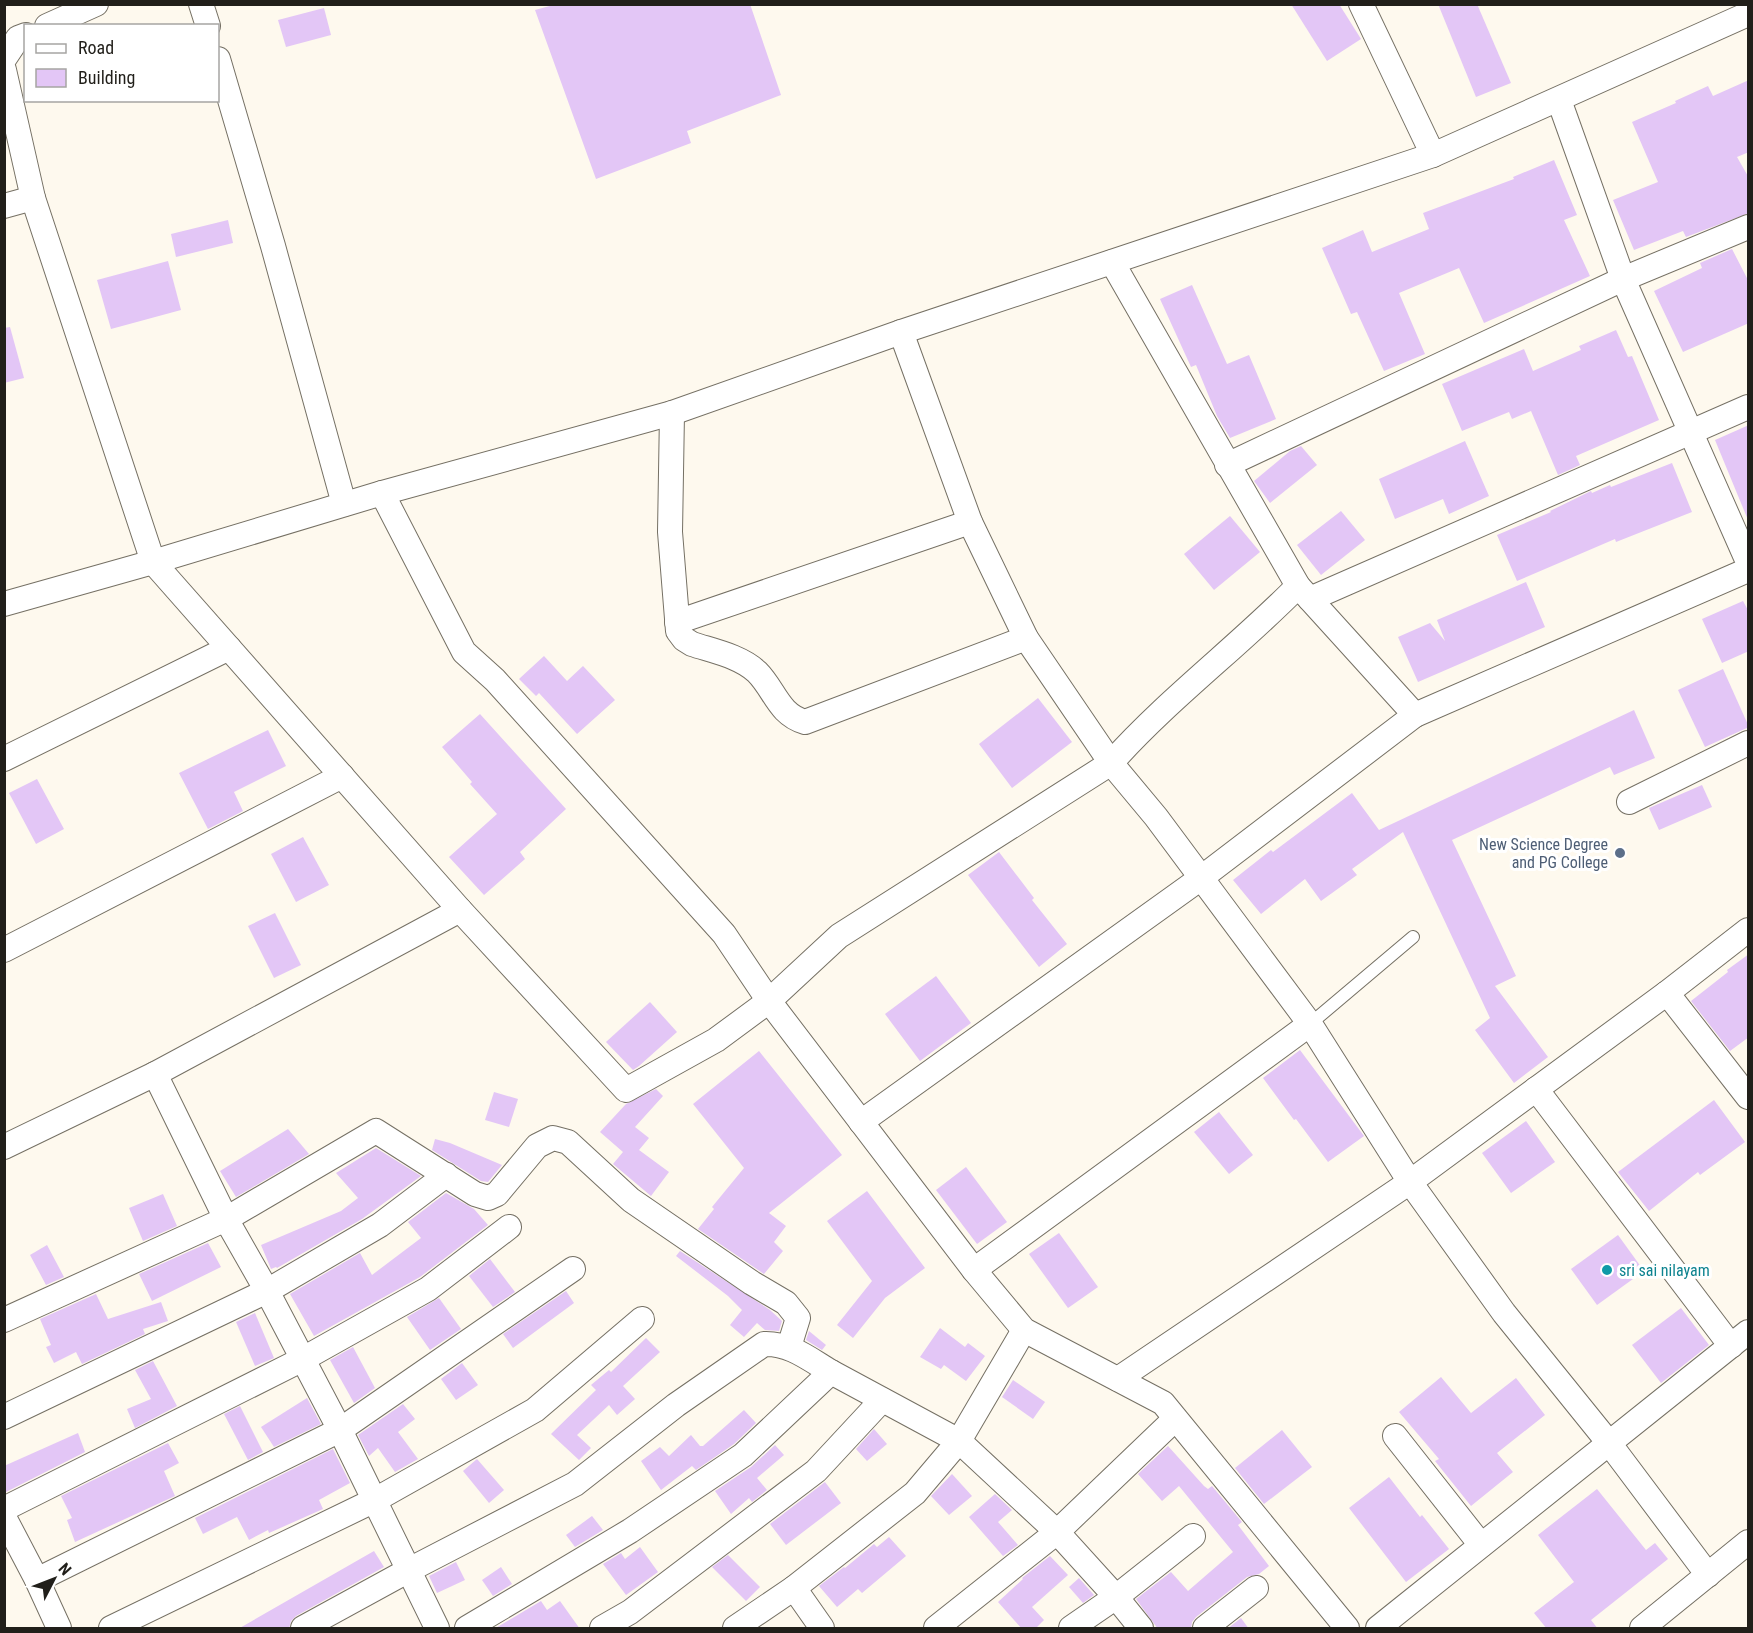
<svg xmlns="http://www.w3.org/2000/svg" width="1753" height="1633" font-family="'Roboto Condensed',sans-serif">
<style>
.building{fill:#e3c6f6}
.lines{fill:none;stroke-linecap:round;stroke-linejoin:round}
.service-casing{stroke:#757064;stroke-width:14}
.minor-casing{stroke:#757064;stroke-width:26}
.service{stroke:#fff;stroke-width:12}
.minor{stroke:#fff;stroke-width:24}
.service-dot{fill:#5c6f8a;stroke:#fff;stroke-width:2}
.culture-dot{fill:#0f9aa8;stroke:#fff;stroke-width:2}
.labels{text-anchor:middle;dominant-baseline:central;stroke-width:6;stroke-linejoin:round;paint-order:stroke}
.service-label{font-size:16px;fill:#4e5e75;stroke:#fff;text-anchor:end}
.culture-label{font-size:16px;fill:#0d838f;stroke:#fff;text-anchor:start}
</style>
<rect width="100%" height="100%" fill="#fef9ee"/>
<!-- building -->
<g class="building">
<polygon points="557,4 750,4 781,95 687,131 691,143 596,179 535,10"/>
<polygon points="1291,4 1339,4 1361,39 1327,61"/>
<polygon points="1438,4 1477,4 1511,83 1476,97"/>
<polygon points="324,8 331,35 286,47 278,20"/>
<polygon points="1749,80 1749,152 1737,157 1749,178 1749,213 1686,237 1683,231 1634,250 1613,200 1658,182 1632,122 1676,103 1675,101 1708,86 1713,96"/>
<polygon points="1554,160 1577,215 1564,220 1590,276 1484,323 1459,268 1399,293 1425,354 1384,371 1357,312 1351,314 1322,248 1363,230 1372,252 1429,229 1423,213 1514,179 1513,177"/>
<polygon points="228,220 233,243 176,257 171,234"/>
<polygon points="1732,249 1749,282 1749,323 1683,352 1654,291 1702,268 1700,263"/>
<polygon points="168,261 181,310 111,329 97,280"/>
<polygon points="1192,285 1227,364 1249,355 1276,419 1230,438 1217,416 1196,365 1191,367 1160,299"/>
<polygon points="10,327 24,378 4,383 4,328"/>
<polygon points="1616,330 1628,357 1632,356 1659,420 1576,456 1580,465 1558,475 1531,411 1512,419 1509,412 1462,431 1442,384 1524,349 1533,371 1581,350 1579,346"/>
<polygon points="1749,425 1749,520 1748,520 1715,440"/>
<polygon points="1465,441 1489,496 1449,514 1443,499 1395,519 1379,479"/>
<polygon points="1301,446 1317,465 1270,503 1254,481 1290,451"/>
<polygon points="1672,463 1692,512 1616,542 1615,539 1517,581 1497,535 1551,512 1550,511 1591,491 1592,493 1610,485 1611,487"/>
<polygon points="1341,511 1365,540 1321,575 1297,545"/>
<polygon points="1230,516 1260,552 1214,590 1184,554"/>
<polygon points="1526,582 1545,627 1418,682 1398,637 1430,623 1445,641 1437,620"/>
<polygon points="1743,601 1749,612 1749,651 1722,663 1702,619"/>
<polygon points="544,656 567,681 583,666 615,700 577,734 539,693 536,696 519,679"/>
<polygon points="1723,669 1749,727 1705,747 1678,690"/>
<polygon points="1038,698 1072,742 1012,788 979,744"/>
<polygon points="1634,710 1655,758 1614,775 1610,767 1452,840 1516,976 1495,986 1548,1057 1514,1083 1475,1030 1490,1018 1403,832 1352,869 1357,875 1321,901 1305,879 1261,914 1233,880 1271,850 1273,852 1352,793 1379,830"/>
<polygon points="480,714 566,809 520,852 525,859 484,895 449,857 497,814 470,784 472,782 442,747"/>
<polygon points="268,730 286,766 234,792 243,811 208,829 179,773"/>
<polygon points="37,779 64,829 36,844 9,793"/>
<polygon points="1702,785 1712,807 1659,830 1649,808"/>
<polygon points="303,837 329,885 296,902 271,854"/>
<polygon points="999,852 1034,898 1032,900 1067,944 1039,967 968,875"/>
<polygon points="275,913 301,965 274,978 248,926"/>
<polygon points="1749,954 1749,1037 1730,1051 1691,1001 1728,972 1727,970"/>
<polygon points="936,976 971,1023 920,1061 885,1014"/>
<polygon points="650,1002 677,1032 639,1066 633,1070 606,1042"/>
<polygon points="1300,1050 1364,1136 1328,1162 1296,1119 1294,1120 1263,1078"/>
<polygon points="759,1051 842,1155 769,1213 786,1226 774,1242 783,1251 764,1274 698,1229 714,1209 712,1207 744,1168 693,1104"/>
<polygon points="656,1089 663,1096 635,1127 649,1138 639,1150 669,1172 651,1196 613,1164 623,1152 600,1132 626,1104"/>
<polygon points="494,1092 518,1099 509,1127 485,1120"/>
<polygon points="1714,1100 1745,1142 1700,1175 1698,1172 1649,1211 1618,1172"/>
<polygon points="1219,1112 1253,1155 1229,1174 1194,1132"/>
<polygon points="1526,1121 1555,1162 1511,1193 1482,1153"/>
<polygon points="288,1129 309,1154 236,1197 220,1171"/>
<polygon points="435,1139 450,1143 502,1165 488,1182 481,1181 432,1150"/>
<polygon points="376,1148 421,1176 362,1219 277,1268 276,1267 271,1269 261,1245 341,1211 358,1198 336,1173"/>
<polygon points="966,1167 1007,1222 977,1244 936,1190"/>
<polygon points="867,1191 925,1268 885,1298 853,1338 837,1325 872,1281 827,1221"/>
<polygon points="446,1193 474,1209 488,1225 420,1277 314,1336 290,1294 360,1253 372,1275 421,1238 408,1222"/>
<polygon points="163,1194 177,1226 143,1241 129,1208"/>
<polygon points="1059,1233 1098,1287 1068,1308 1029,1254"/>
<polygon points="1618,1235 1644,1271 1597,1305 1571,1269"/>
<polygon points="208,1243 221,1267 152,1301 139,1274"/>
<polygon points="47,1245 64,1277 46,1285 30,1255"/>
<polygon points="680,1251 770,1310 782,1321 779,1331 765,1330 757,1323 744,1337 730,1325 742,1310 728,1296 676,1256"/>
<polygon points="490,1259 515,1292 493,1307 469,1276"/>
<polygon points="566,1291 574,1303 513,1348 503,1334"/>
<polygon points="96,1294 108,1319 161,1302 168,1321 143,1329 145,1334 82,1364 76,1352 54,1363 46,1347 51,1345 40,1319"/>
<polygon points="439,1298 461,1329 430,1350 407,1317"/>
<polygon points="1681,1308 1709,1345 1661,1383 1632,1345"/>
<polygon points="255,1313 274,1358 255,1366 236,1322"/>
<polygon points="940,1328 965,1347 968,1343 985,1356 966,1381 944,1365 941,1369 920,1357"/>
<polygon points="809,1331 826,1345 822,1350 806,1340"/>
<polygon points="646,1338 660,1352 623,1386 635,1399 617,1415 609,1405 577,1435 591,1448 579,1460 551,1434 596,1390 591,1385 609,1370 611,1372"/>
<polygon points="353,1347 375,1388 354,1403 330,1360"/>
<polygon points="153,1361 177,1406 135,1428 127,1409 151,1399 135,1370"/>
<polygon points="462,1363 478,1385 456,1400 441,1379"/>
<polygon points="1441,1377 1471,1413 1516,1378 1545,1415 1497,1453 1513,1472 1471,1506 1435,1461 1439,1459 1399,1412"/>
<polygon points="1013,1380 1045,1402 1033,1419 1002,1397"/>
<polygon points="307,1398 321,1424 274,1447 261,1427"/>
<polygon points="403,1404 415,1419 398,1432 418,1459 395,1472 378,1448 369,1456 358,1435"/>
<polygon points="240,1406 263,1452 248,1460 224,1414"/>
<polygon points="744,1410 756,1423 734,1444 696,1470 692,1466 661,1490 641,1461 660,1447 669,1456 691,1435 700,1446 703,1446"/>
<polygon points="874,1429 887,1444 867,1461 856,1449"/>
<polygon points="1282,1430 1312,1467 1264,1504 1235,1468"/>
<polygon points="78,1433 85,1452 4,1493 4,1466"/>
<polygon points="168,1443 179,1463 164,1471 175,1496 75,1542 67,1520 72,1518 61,1496"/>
<polygon points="775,1445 784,1455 757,1478 767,1490 752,1502 749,1498 731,1514 715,1491 751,1467"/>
<polygon points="1168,1446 1204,1486 1208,1489 1212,1486 1242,1522 1238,1525 1269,1566 1259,1574 1247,1577 1196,1617 1192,1622 1191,1629 1158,1629 1136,1599 1171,1572 1188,1591 1233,1552 1179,1486 1162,1501 1138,1474"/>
<polygon points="333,1449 350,1483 319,1500 323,1509 269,1533 268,1530 249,1540 237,1517 203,1534 195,1518"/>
<polygon points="477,1459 504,1490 489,1503 463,1471"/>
<polygon points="952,1474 972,1496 949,1515 931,1496"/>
<polygon points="1389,1477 1420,1517 1422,1515 1449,1549 1406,1582 1349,1508"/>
<polygon points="825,1482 841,1503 786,1545 770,1524"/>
<polygon points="1597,1489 1646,1550 1655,1543 1668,1559 1591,1620 1598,1629 1547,1629 1534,1613 1574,1582 1538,1535"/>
<polygon points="995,1494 1012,1510 998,1522 1018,1545 1003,1556 969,1517"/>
<polygon points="592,1516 603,1530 575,1547 566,1535"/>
<polygon points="889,1537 906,1556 862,1593 858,1589 837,1607 819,1586 844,1567 845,1568 874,1544 877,1547"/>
<polygon points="640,1547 658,1572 626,1595 603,1564 621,1553 625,1559"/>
<polygon points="374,1551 384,1567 296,1616 291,1621 289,1629 238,1629"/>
<polygon points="728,1555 760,1587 746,1601 712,1567"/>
<polygon points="1050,1556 1068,1575 1032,1607 1044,1620 1035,1629 1022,1629 998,1602 1023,1579 1022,1578"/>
<polygon points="456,1562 465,1580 437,1593 429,1576"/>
<polygon points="501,1567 512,1584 493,1596 482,1580"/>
<polygon points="1079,1578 1094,1595 1083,1603 1069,1587"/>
<polygon points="541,1601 547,1610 560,1601 580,1629 494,1629"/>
<polygon points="1241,1618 1249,1629 1227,1629"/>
</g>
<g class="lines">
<!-- service casing -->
<g class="service-casing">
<polyline id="service" points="1310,1024 1413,937"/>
</g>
<!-- minor casing -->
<g class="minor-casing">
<g id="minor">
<polyline points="201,4 208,26"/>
<polyline points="1361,4 1433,155"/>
<polyline points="47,26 96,4"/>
<polyline points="4,59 18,38 26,35"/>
<polyline points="218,59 273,246 344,504"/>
<polyline points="4,70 33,198 153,562 460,910 155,1074 4,1147"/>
<polyline points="1559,100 1623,279 1748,562"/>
<polyline points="4,206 33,198"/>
<polyline points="1112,262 1298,586 1415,715"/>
<polyline points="901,332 970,522 1026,638 1111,763 1156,817 1310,1024 1410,1182 1504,1313 1609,1443 1708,1575"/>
<path d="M672 413 670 532 678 631 684 639 692 644C713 651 740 656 757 672 775 690 778 714 805 722L1026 638"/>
<polyline points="1227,465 1623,279 1748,227"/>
<polyline points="382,493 464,652 495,680 724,934 769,1001 974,1270 1024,1330 1163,1403 1347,1628"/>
<polyline points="1310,599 1748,407"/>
<polyline points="4,604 153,562 382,493 672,413 901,332 1433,155 1748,14"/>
<polyline points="677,622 970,522"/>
<polyline points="4,759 229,648"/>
<polyline points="1629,802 1748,743"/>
<path d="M460 910 626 1090 716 1040 769 1001 839 936 1111 763C1168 699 1238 647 1298 586"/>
<polyline points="4,950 342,776"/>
<polyline points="1667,993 1748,1097"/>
<polyline points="155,1074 226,1219 267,1291 340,1430 437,1628"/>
<polyline points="1536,1089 1731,1346"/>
<polyline points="861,1122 1201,878 1415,715 1748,570"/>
<polyline points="974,1270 1310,1024"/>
<polyline points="4,1320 226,1219 376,1131 475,1194 488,1198 497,1194 537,1146 553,1138 568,1142 631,1200 752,1283 786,1303 798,1318 789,1347"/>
<polyline points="1118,1379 1410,1182 1667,993 1748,930"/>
<polyline points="4,1417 267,1291 380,1225 446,1175"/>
<polyline points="1395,1436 1481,1545"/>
<polyline points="4,1509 303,1359 428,1289 509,1227"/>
<polyline points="4,1517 37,1580 59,1628"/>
<polyline points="37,1580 340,1430 573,1269"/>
<polyline points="794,1588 915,1493 959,1441 1024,1330"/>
<polyline points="111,1628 375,1500 535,1410 642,1319"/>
<path d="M303 1628 409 1570 575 1484 676 1405 764 1344C790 1343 809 1359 831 1372"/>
<polyline points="467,1628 630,1531 743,1455 831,1372 959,1441 1057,1532 1116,1597 1141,1628"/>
<polyline points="602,1628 630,1612 816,1471 882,1400"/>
<polyline points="735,1628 794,1588 822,1628"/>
<polyline points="936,1628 1057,1532 1175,1419"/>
<polyline points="1071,1628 1116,1597 1193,1536"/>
<polyline points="1205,1628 1256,1588"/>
<polyline points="1378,1628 1748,1332"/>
<polyline points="1642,1628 1748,1542"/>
</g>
</g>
<!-- service -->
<use href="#service" class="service"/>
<!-- minor -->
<use href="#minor" class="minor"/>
</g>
<!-- markers -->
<circle class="service-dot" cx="1620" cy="853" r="6"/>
<circle class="culture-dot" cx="1607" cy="1270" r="6"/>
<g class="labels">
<!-- service labels -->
<g class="service-label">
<text x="1608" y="844">New Science Degree<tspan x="1608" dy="18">and PG College</tspan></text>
</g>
<!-- culture labels -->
<g class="culture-label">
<text x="1619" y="1270">sri sai nilayam</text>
</g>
</g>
<!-- border -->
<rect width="1753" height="1633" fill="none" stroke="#211f1a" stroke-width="12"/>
<!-- legend -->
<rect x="24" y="24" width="195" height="78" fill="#ffffff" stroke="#a6a5a3" stroke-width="1.5"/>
<rect x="36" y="44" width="30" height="9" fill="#ffffff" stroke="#a6a5a3" stroke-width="1.5"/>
<text x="78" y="54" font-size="18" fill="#211f1a">Road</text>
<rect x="36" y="69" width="30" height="18" fill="#e3c6f6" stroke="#a6a5a3" stroke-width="1.5"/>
<text x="78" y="84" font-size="18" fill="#211f1a">Building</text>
<!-- north arrow -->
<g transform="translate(54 1579) rotate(48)" stroke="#ffffff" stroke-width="4.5" paint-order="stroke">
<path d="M0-4.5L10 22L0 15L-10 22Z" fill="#211f1a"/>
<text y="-9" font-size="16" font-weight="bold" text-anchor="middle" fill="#211f1a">N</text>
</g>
</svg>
